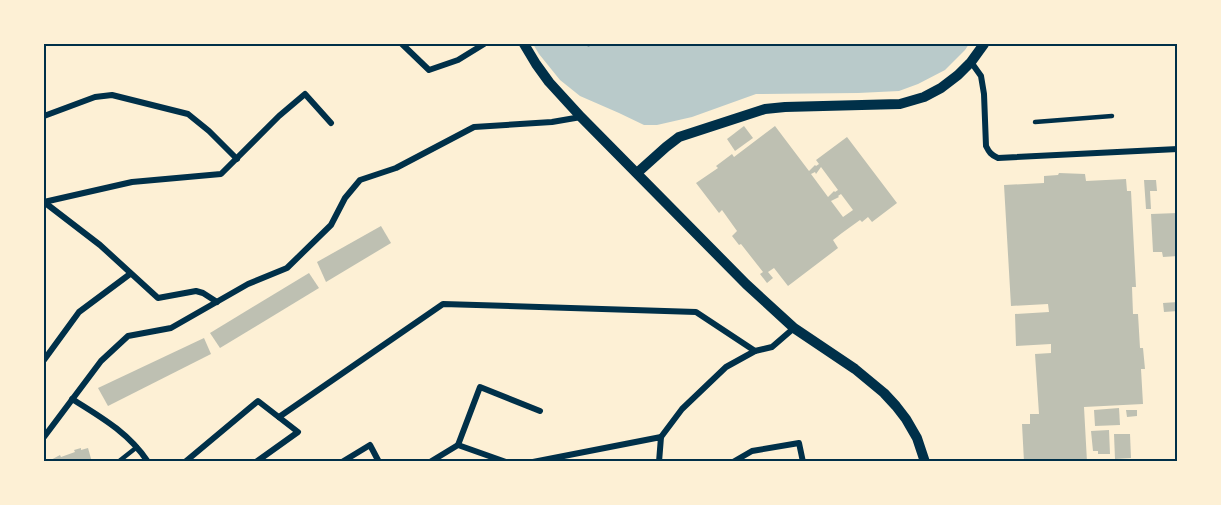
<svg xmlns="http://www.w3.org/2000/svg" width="1221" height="505" font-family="'DM Sans',sans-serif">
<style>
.green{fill:#b9caca}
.building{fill:#bec0b2;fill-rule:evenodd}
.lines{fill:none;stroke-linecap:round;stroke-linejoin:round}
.service{stroke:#003049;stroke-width:4.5}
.minor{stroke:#003049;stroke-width:6}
.tertiary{stroke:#003049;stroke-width:10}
.neatline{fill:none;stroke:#003049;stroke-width:2}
</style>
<rect width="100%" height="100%" fill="#fdf0d5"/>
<!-- green -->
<polygon class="green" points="533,44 969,44 965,50 945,70 918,84 899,91 858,93 756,94 692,117 657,125 644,125 619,113 580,96 560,80 539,54"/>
<!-- building -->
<g class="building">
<polygon points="744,126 753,138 735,151 727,139"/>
<path d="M775 126 809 171 815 165 816 166 819 164 816 160 847 137 897 203 872 222 868 217 862 222 860 220 842 233 833 240 838 248 788 286 774 268 768 272 773 278 767 283 760 274 763 272 741 244 739 245 732 236 737 231 722 210 719 213 696 183 718 168 716 166 732 154 734 157ZM821 167 838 190 835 192 834 191 828 197 811 174 815 172 816 174ZM841 194 853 210 843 217 831 201 839 197 838 196Z"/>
<polygon points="1059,173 1085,174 1086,181 1126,179 1127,191 1131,191 1136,287 1132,287 1133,314 1138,314 1140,348 1143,348 1145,369 1141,369 1143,404 1084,407 1087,462 1024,462 1022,424 1030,424 1030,414 1039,414 1035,354 1051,353 1051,344 1016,346 1015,314 1049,312 1048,304 1011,306 1004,185 1044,183 1044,176 1058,175"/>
<polygon points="1144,180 1156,180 1157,191 1150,191 1151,209 1146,209"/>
<polygon points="1178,213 1178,256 1163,257 1162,252 1153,252 1151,214"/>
<polygon points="381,226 391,243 326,282 317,262"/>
<polygon points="309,273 319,288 220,348 210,333"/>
<polygon points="1178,302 1178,311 1164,312 1163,303"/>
<polygon points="204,338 211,354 108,406 98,388"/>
<polygon points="1119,408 1120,425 1095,426 1094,410"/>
<polygon points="1126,410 1137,410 1137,416 1127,417"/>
<polygon points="1109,430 1110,454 1098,454 1098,451 1093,451 1091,431"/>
<polygon points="1114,434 1130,434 1131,458 1115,459"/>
<polygon points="81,448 81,450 88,448 92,462 47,462 60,455 61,457 75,452 74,450"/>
</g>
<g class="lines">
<!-- service -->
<g class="service">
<polyline points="588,44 589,44"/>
<polyline points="1035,122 1112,116"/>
<polyline points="118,462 137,447"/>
</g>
<!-- minor -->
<g class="minor">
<polyline points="402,44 429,70 458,60 484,44"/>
<path d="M971 62 981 76 984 94 986 146C989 152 991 155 998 158L1178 149"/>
<polyline points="44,116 95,97 112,95 188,114 209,131 237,159"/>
<polyline points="44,202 132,182 221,174 279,116 305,94 331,123"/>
<polyline points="44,202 100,245 158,298 196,291 203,293 217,302"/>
<polyline points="44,360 79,312 130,274"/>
<path d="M72 399C101 417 129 433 148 462"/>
<polyline points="279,417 443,304 696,312 755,351 772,347 794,328"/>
<polyline points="44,437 101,361 128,336 171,328 248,284 287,268 331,225 345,198 360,180 396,168 474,127 552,122 581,117"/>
<polyline points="661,437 682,409 726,367 755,351"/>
<polyline points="458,445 480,387 540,411"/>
<polyline points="185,462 258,401 298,432 256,462"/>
<polyline points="342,462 370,445 379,462"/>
<polyline points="430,462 458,445 506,462"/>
<polyline points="533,462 661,437 659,462"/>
<polyline points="733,462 752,451 799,443 803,462"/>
</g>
<!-- tertiary -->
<g class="tertiary">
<polyline points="524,44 536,64 549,82 581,117 746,284 794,328 855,369 884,393 896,406 906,419 917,438 925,462"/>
<polyline points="637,173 666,147 679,137 765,109 785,107 900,104 924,97 941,88 958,75 971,62 984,44"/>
</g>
</g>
<!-- border -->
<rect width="1221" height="505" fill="none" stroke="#fdf0d5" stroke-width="90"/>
<rect x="45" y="45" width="1131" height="415" class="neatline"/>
</svg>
